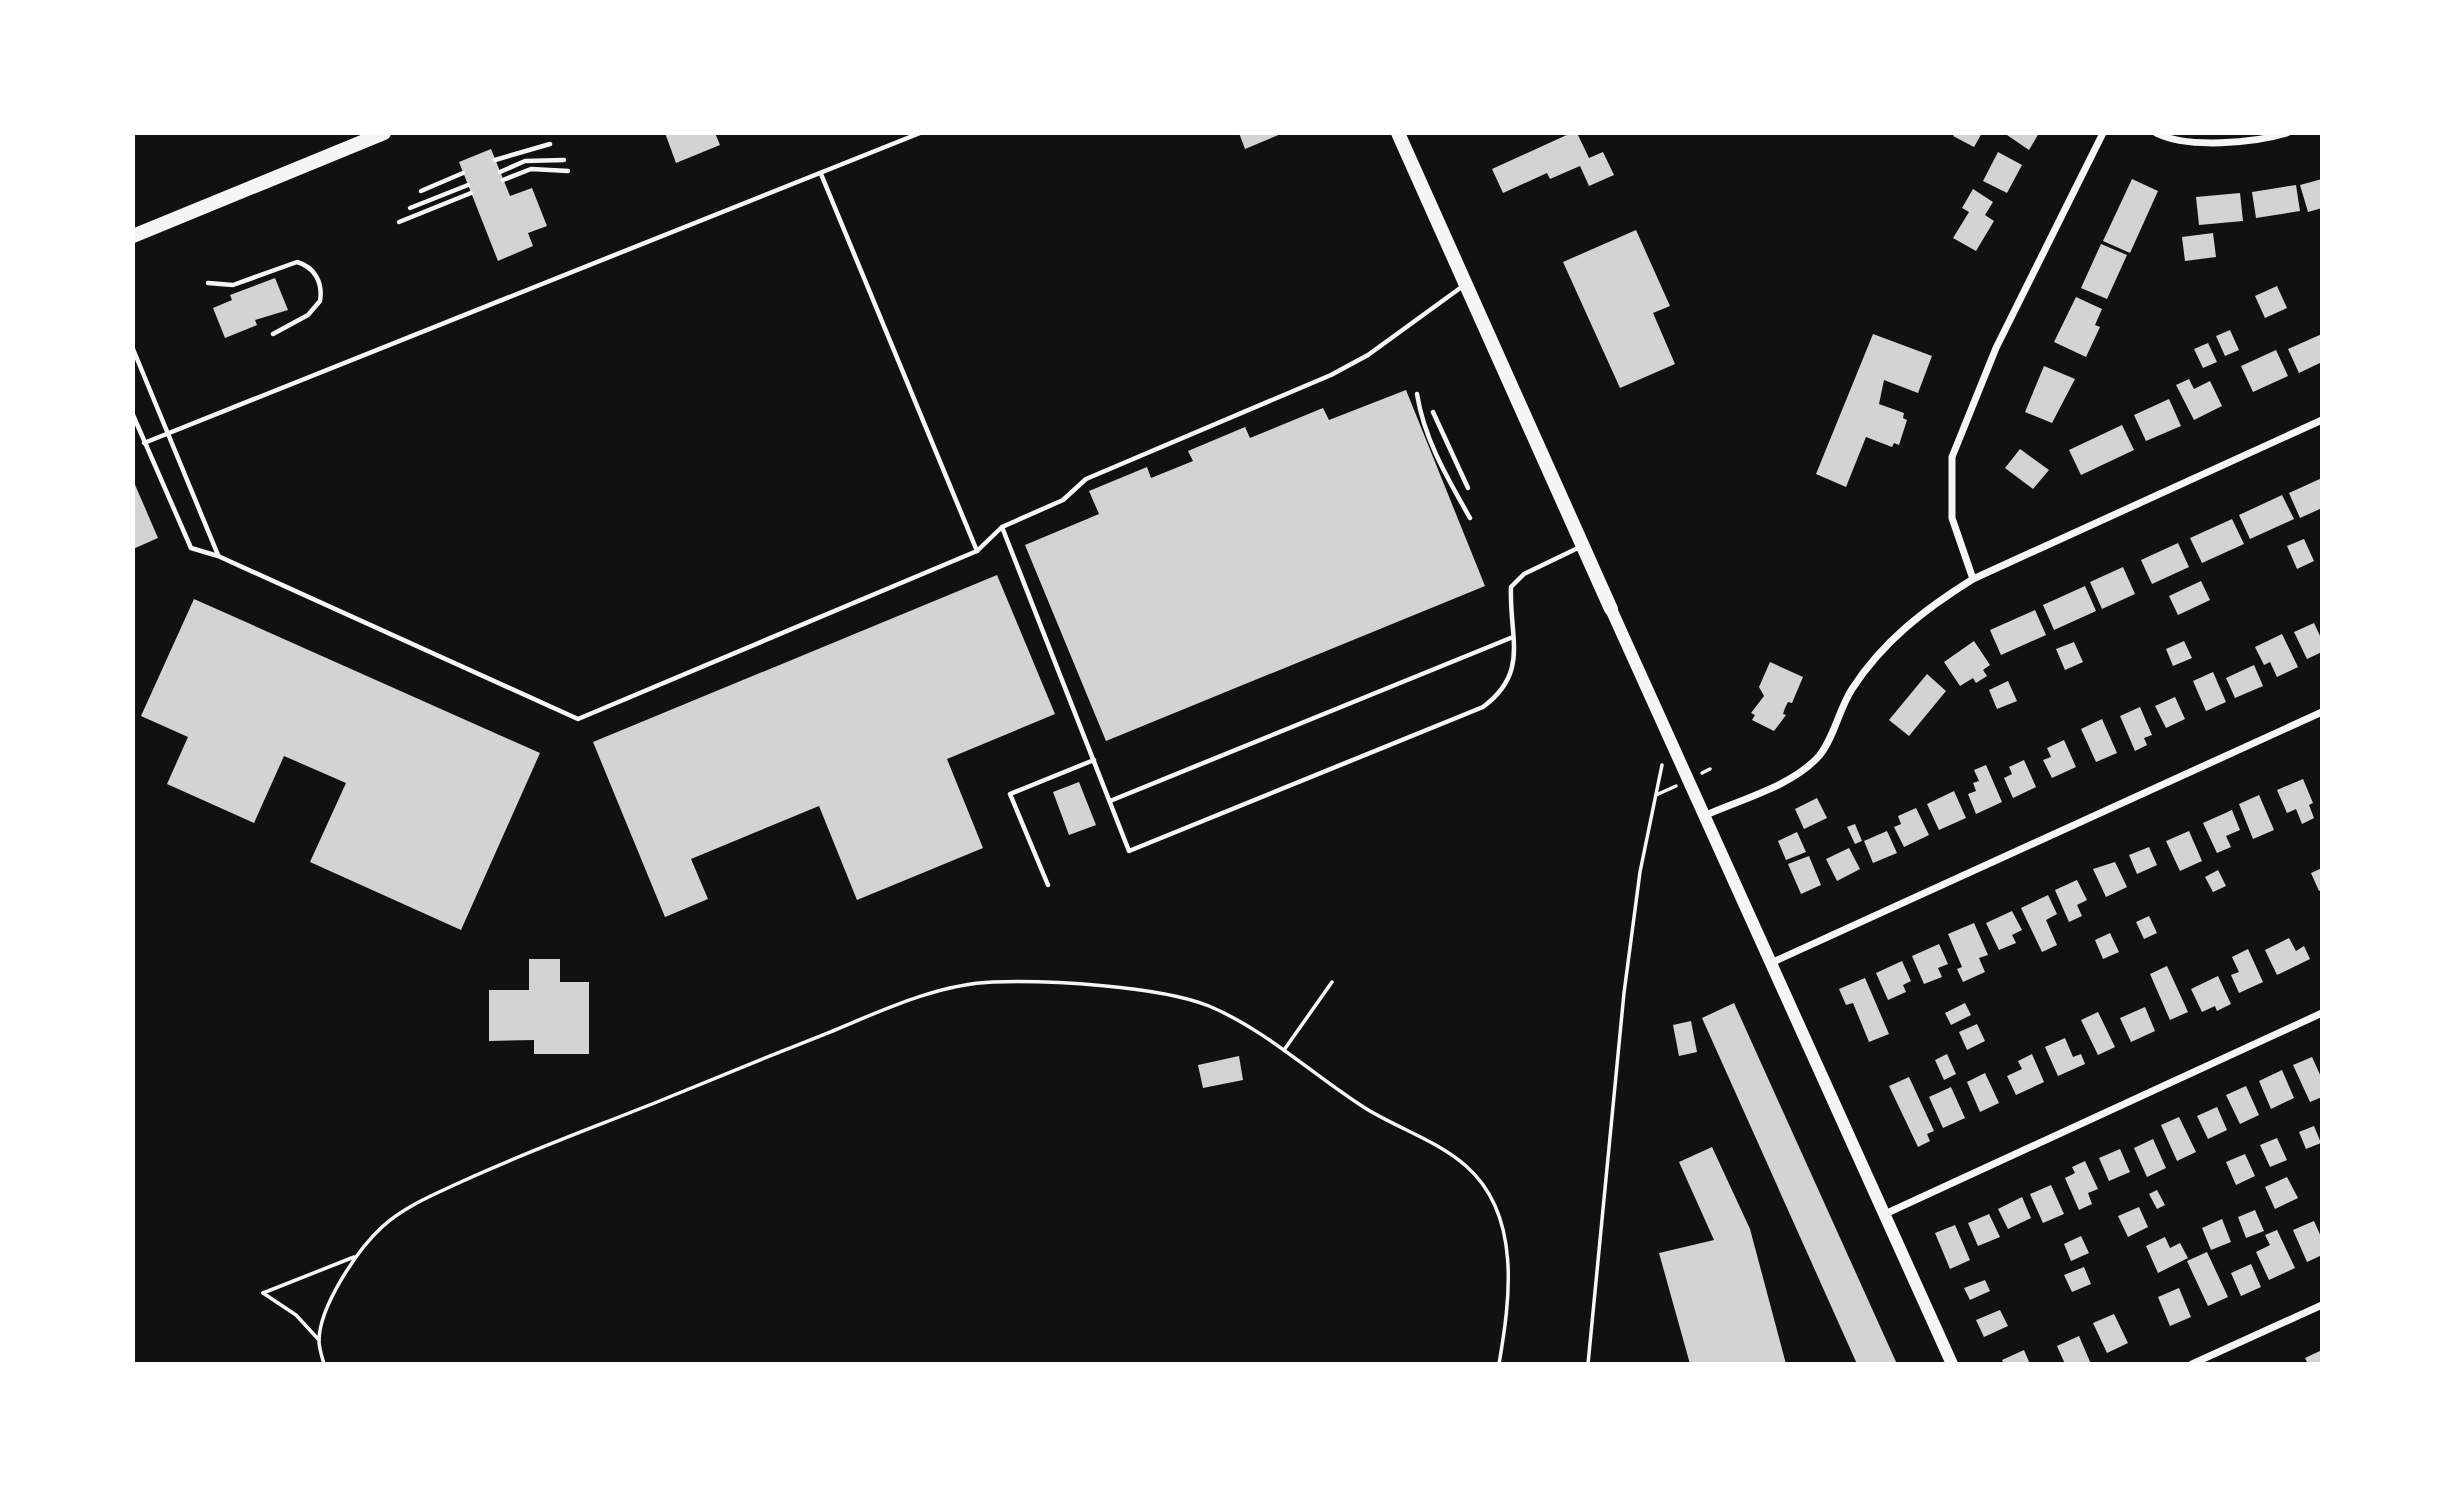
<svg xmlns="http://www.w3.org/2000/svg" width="2455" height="1497" font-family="'Source Sans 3',sans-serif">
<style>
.building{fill:#d3d3d3}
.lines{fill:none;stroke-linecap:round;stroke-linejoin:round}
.path{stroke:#f5f5f5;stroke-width:3.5}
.service{stroke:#f5f5f5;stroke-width:4.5}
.minor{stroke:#f5f5f5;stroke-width:7}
.tertiary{stroke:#f5f5f5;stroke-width:12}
.secondary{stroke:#f5f5f5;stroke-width:14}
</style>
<rect width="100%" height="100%" fill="#111"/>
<!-- building -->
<g class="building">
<polygon points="665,133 715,133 720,145 676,163"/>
<polygon points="1239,133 1283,133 1245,149"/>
<polygon points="1571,133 1577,133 1589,158 1603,152 1614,175 1589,186 1580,166 1550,179 1547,173 1503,193 1492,169"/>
<polygon points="1955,133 1982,133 1974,147 1953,136"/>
<polygon points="2004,133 2039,133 2029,150"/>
<polygon points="491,149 510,196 532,188 547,226 528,233 533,246 498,261 459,162"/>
<polygon points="1998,152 2022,165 2007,193 1983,181"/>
<polygon points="2132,179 2158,191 2130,253 2103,241"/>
<polygon points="2322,179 2322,208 2308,212 2300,185"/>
<polygon points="2296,185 2300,211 2256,218 2252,192"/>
<polygon points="1973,189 1993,202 1985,215 1994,221 1976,251 1953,238 1969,212 1962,208"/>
<polygon points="2240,193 2243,221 2199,225 2196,197"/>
<polygon points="1636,230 1670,306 1653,313 1675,364 1620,388 1563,262"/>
<polygon points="2213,233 2216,257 2185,261 2182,237"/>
<polygon points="2101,244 2127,255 2107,299 2081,288"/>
<polygon points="275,278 288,310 255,320 257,325 225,338 213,308 232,300 230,295"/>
<polygon points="2277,286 2287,308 2265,318 2255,296"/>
<polygon points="2076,297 2102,309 2095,325 2100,327 2086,357 2054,342"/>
<polygon points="2230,330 2239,350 2225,356 2216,336"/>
<polygon points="1873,334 1932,356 1918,393 1884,380 1879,404 1904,413 1903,418 1907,420 1899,445 1894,443 1892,447 1866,437 1846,487 1816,474"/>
<polygon points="2322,334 2322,362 2299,373 2288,349"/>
<polygon points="2208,343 2217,362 2203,368 2194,349"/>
<polygon points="2276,350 2288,376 2253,392 2241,366"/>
<polygon points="2044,366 2075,379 2052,423 2025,412"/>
<polygon points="2189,379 2194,389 2210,381 2222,406 2194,420 2176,385"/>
<polygon points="1406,390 1485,586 1106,741 1025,545 1099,514 1089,491 1147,467 1151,478 1193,461 1188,451 1245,427 1250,438 1323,408 1329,420"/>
<polygon points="2169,399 2181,426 2146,441 2134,415"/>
<polygon points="2122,425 2134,450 2081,475 2069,450"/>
<polygon points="2020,449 2049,470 2033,489 2005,468"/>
<polygon points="2322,478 2322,508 2300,518 2289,493"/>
<polygon points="133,480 158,538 133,549"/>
<polygon points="2282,495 2294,519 2250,539 2239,515"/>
<polygon points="2232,519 2244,544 2202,563 2190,538"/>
<polygon points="2304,539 2314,561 2297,569 2287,546"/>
<polygon points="2178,543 2189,567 2152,584 2141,560"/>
<polygon points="2123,567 2135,594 2102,609 2090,582"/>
<polygon points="997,575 1055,714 947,759 983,848 857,900 819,806 691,859 708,899 665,917 593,742"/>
<polygon points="2201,581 2210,600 2178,615 2169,596"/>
<polygon points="2085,586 2096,611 2054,630 2043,605"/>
<polygon points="194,599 540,753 461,930 310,862 346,783 284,756 254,823 167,784 188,737 141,716"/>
<polygon points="2035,610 2046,635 2001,655 1990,630"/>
<polygon points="2314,623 2322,640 2322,652 2307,659 2294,632"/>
<polygon points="2282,634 2298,667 2277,677 2270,662 2264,665 2255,647"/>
<polygon points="1974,641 1990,665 1983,670 1987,676 1976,683 1973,678 1960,686 1944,662"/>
<polygon points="2184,641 2192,658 2173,666 2166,649"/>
<polygon points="2074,642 2083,662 2065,670 2056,649"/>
<polygon points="1770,662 1803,677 1792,703 1788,702 1785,708 1783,714 1786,715 1774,731 1752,720 1755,715 1751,713 1764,696 1759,687"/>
<polygon points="2254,665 2263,686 2235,698 2226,678"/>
<polygon points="2213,672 2226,702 2206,711 2193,681"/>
<polygon points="1927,674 1946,691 1909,736 1889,720"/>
<polygon points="2008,681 2017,701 1997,709 1989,690"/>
<polygon points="2175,697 2185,719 2166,728 2155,706"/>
<polygon points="2140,707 2152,735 2144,738 2147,745 2135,751 2120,716"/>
<polygon points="2102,719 2117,753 2096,762 2081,729"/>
<polygon points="2064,740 2076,767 2052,778 2043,760 2051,757 2047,748"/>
<polygon points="2024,760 2036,787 2013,798 2004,778 2012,774 2009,767"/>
<polygon points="1986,765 2002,802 1976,814 1968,794 1976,791 1973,783 1979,781 1974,770"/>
<polygon points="2303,779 2313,803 2309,805 2314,818 2302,824 2296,809 2287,813 2277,790"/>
<polygon points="1079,782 1096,825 1069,835 1053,792"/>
<polygon points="1954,791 1966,818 1939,830 1927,804"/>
<polygon points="2259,795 2274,830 2253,839 2239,804"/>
<polygon points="1817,798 1827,818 1804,829 1795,809"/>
<polygon points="1916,808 1929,835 1904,847 1894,827 1901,824 1898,816"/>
<polygon points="2232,810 2240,830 2226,836 2231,847 2217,853 2203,823"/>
<polygon points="1855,824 1862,841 1855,844 1847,827"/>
<polygon points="1887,831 1897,853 1873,863 1864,841"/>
<polygon points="2189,831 2202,861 2180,871 2166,841"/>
<polygon points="1797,832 1806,852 1786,860 1778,841"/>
<polygon points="2149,847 2157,865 2137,874 2129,855"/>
<polygon points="1849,848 1860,869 1837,881 1826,859"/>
<polygon points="1809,856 1821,885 1801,894 1788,864"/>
<polygon points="2115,862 2127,887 2106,897 2093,869"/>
<polygon points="2322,868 2322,889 2319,891 2311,873"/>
<polygon points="2218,870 2226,886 2213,892 2205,877"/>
<polygon points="2077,880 2087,900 2077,905 2082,916 2069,922 2055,890"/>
<polygon points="2048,895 2057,914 2046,920 2057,945 2042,952 2021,908"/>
<polygon points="2012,911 2022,930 2012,935 2016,943 1999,950 1986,923"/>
<polygon points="2149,916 2157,933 2144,939 2136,922"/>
<polygon points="1974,923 1988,955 1979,958 1985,972 1963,982 1957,969 1962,967 1948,934"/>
<polygon points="2110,933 2119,952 2103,959 2095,940"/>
<polygon points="2289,938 2296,951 2304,946 2310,959 2277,975 2265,950"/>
<polygon points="1939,944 1948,964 1938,968 1942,977 1924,984 1912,956"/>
<polygon points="2248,949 2263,982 2239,993 2231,975 2239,972 2232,957"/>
<polygon points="529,959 560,959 560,982 589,982 589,1054 534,1054 534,1040 489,1041 489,990 529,990"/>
<polygon points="1902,961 1911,981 1903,985 1906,992 1888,1000 1876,973"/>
<polygon points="2167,966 2188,1012 2170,1020 2150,974"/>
<polygon points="2218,976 2231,1004 2217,1011 2215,1006 2202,1012 2191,989"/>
<polygon points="1865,978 1889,1034 1869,1042 1853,1003 1846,1005 1839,989"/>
<polygon points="1734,1003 1897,1364 1857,1364 1702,1018"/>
<polygon points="1965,1003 1971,1015 1951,1025 1945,1013"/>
<polygon points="2145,1007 2155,1031 2131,1042 2120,1018"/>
<polygon points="2098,1012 2115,1047 2098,1055 2081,1020"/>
<polygon points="1691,1021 1697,1052 1679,1056 1673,1025"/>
<polygon points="1977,1024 1985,1041 1967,1050 1959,1032"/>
<polygon points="2065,1038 2073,1057 2081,1054 2085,1064 2058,1076 2045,1047"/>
<polygon points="1947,1054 1956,1074 1944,1080 1935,1060"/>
<polygon points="2032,1054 2044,1082 2016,1095 2007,1076 2022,1069 2018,1061"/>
<polygon points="1239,1056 1243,1080 1203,1088 1198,1065"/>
<polygon points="2312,1057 2322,1079 2322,1097 2310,1102 2293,1065"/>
<polygon points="2282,1070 2294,1098 2271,1109 2259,1081"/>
<polygon points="1985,1073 1999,1103 1980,1112 1967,1082"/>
<polygon points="1909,1077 1934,1131 1927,1134 1930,1141 1918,1147 1889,1086"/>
<polygon points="2246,1086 2259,1115 2240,1124 2226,1095"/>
<polygon points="1951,1087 1965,1118 1943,1128 1929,1097"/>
<polygon points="2217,1107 2227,1130 2208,1139 2197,1116"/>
<polygon points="2179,1117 2196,1152 2177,1161 2161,1125"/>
<polygon points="2314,1126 2321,1143 2306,1149 2299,1132"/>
<polygon points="2277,1138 2287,1160 2270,1167 2260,1145"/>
<polygon points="2153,1139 2166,1168 2147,1177 2134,1148"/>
<polygon points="1712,1147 1750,1229 1786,1364 1690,1364 1659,1253 1714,1240 1679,1162"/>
<polygon points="2120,1149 2130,1172 2109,1181 2099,1158"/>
<polygon points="2245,1154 2255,1176 2236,1185 2226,1162"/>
<polygon points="2085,1161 2098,1189 2088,1193 2092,1204 2079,1210 2065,1178 2075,1173 2072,1167"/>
<polygon points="2287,1177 2298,1198 2275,1209 2265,1187"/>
<polygon points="2051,1185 2064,1214 2043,1223 2030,1194"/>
<polygon points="2157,1190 2165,1205 2157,1209 2149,1194"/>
<polygon points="2022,1197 2031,1218 2008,1229 1998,1209"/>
<polygon points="2139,1207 2148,1227 2128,1237 2118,1216"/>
<polygon points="2255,1210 2264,1231 2246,1238 2238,1217"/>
<polygon points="1989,1214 2000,1237 1978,1246 1968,1223"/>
<polygon points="2222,1219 2231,1242 2211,1250 2202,1228"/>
<polygon points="2314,1221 2322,1239 2322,1255 2307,1262 2293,1230"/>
<polygon points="1955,1225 1970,1260 1950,1269 1935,1233"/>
<polygon points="2277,1230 2295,1268 2269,1280 2256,1252 2270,1245 2265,1235"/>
<polygon points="2081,1236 2089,1253 2071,1261 2064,1244"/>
<polygon points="2165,1237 2170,1248 2180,1243 2188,1258 2158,1273 2146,1246"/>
<polygon points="2207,1252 2228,1297 2208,1306 2187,1261"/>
<polygon points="2251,1264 2261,1287 2241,1296 2231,1273"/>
<polygon points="2084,1267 2091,1284 2072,1292 2064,1275"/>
<polygon points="1985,1280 1990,1291 1970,1300 1964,1288"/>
<polygon points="2179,1288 2191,1317 2170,1326 2158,1297"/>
<polygon points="2000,1310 2008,1326 1984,1337 1976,1320"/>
<polygon points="2114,1314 2128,1343 2107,1353 2093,1323"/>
<polygon points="2079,1336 2091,1364 2065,1364 2057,1346"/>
<polygon points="2024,1350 2030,1364 2004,1364 2002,1360"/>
<polygon points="2322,1350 2322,1364 2308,1364 2305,1358"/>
</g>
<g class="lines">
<!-- path -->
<g class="path">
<polyline points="1702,773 1710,769"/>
<polyline points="1656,795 1676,786"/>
<polyline points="1284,1050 1332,982"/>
<polyline points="263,1293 354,1257"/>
<polyline points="263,1293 296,1315 319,1340"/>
<path d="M324 1364C322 1357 319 1348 319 1341 319 1307 357 1250 382 1227 405 1206 435 1194 463 1181 526 1152 592 1128 657 1102 715 1078 772 1055 830 1032 881 1011 937 984 993 982 1048 980 1159 986 1209 1006 1266 1030 1313 1075 1365 1108 1397 1128 1438 1141 1466 1166 1522 1215 1510 1300 1499 1364"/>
<polyline points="1588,1364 1624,993 1640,872 1662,765"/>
</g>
<!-- service -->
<g class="service">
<polyline points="495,160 550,144"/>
<polyline points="500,172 525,161 564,160"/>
<polyline points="821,174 977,551"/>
<polyline points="503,180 531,169 568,171"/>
<polyline points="421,191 463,173"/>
<polyline points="410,208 468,185"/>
<polyline points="399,222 471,193"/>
<path d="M208 283 233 285 297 262C315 267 323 283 320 301L308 315 273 334"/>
<polyline points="133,349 218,555"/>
<path d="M1417 394C1424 439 1448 479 1470 518"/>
<polyline points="1433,412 1468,488"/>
<polyline points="133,415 191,548 218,556 578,719 977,551 1002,527 1063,500 1086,479 1331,375 1368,355 1463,286"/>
<polyline points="144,443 920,133"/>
<path d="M1002 527 1129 851 1483 707C1530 672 1509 638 1511 587L1524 574 1580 547"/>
<polyline points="1110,801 1513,637"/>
<polyline points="1048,885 1010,794 1094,760"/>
</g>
<!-- minor -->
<g class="minor">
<path d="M2156 133C2187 149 2254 143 2287 133"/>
<polyline points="1973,579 1952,518 1952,457 1996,348 2103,133"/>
<path d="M1706 815C1742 799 1792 786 1819 756 1834 738 1839 709 1852 689 1883 641 1925 609 1973 579L2322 420"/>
<polyline points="1773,962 2322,712"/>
<polyline points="1885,1214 2322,1013"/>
<polyline points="2192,1364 2322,1305"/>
</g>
<!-- tertiary -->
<polyline class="tertiary" points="1611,609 1952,1364"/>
<!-- secondary -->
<g class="secondary">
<polyline points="1398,133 1611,609"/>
<polyline points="133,236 384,133"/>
</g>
</g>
<!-- border -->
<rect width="2455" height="1497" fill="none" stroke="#ffffff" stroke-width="270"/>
</svg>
